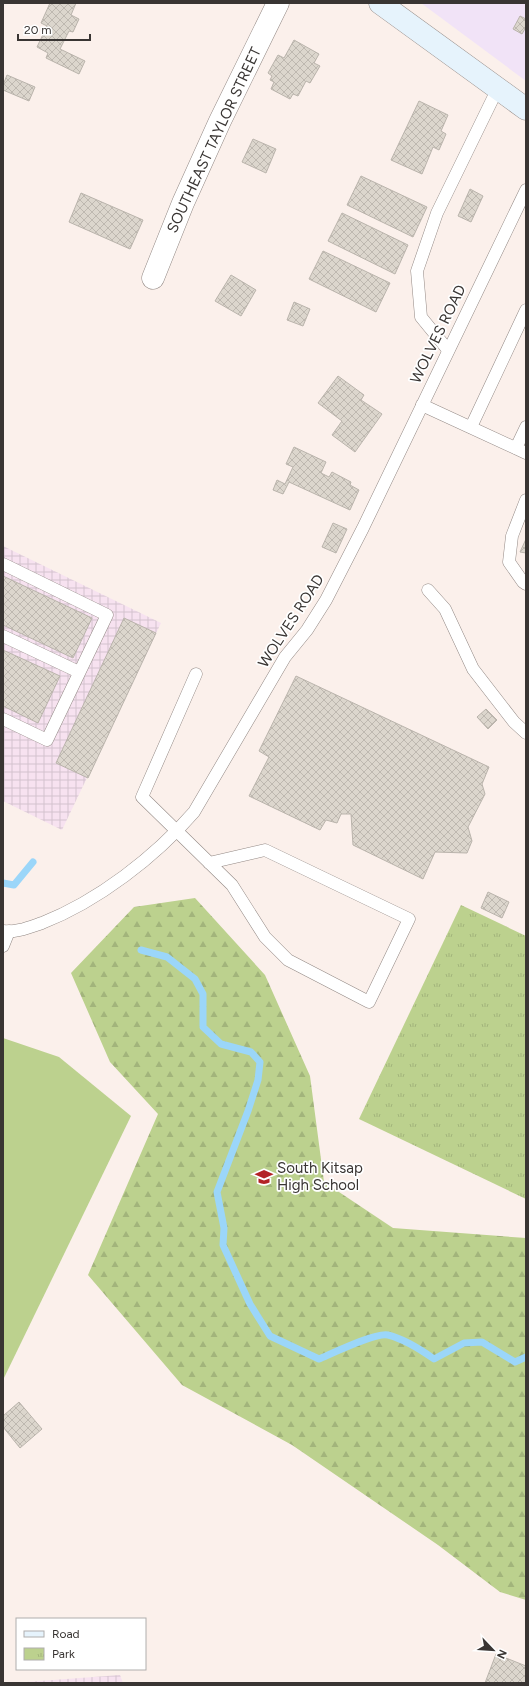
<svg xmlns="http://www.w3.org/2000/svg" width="529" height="1686" font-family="Figtree,sans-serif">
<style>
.commercial{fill:#f1e3f7}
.industrial{fill:url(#industrial-grid)}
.green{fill:#bcd18e}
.forest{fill:url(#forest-firs)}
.park{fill:url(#park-tufts)}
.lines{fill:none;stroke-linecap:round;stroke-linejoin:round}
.stream{stroke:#9bd6f9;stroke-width:7}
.building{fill:url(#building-cross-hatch);stroke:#bab4ac}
.lane-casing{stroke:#928884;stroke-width:13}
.street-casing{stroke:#928884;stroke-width:23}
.secondary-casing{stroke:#928884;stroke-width:23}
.lane{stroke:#fff;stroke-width:12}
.street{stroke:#fff;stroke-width:22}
.secondary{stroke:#e6f3fc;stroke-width:22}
.labels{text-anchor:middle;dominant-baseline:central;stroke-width:3.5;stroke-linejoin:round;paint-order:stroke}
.street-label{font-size:15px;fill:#393533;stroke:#fff}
.poi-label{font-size:15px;fill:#393533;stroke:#fff;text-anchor:start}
</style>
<defs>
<pattern id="industrial-grid" width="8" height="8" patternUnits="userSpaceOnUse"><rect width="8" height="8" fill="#f7e2f0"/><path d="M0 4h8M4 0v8" fill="none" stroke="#d4c2ce"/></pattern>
<pattern id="forest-firs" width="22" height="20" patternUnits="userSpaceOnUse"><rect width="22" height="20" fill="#bcd18e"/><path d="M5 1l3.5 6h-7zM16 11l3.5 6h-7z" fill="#a2b47b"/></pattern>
<pattern id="park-tufts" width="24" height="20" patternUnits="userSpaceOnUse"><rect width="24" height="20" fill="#bcd18e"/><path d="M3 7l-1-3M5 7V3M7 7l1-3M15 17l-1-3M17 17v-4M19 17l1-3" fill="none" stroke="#a2b47b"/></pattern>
<pattern id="building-cross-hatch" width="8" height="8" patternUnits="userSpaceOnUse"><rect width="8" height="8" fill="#dcd6cd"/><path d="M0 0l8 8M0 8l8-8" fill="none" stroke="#beb8b0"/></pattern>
</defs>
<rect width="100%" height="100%" fill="#fbf0eb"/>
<!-- commercial -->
<polygon class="commercial" points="421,3 526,3 526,81"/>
<!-- industrial -->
<g class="industrial">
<polygon points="3,546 161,623 62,830 3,801"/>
<polygon points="120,1675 123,1683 13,1683"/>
</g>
<!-- green -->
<polygon class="green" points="3,1038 59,1057 131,1116 3,1380"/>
<!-- forest -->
<polygon class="forest" points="195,898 265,975 310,1076 324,1182 393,1228 526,1238 526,1600 500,1592 438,1545 292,1445 182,1385 88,1275 158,1114 110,1062 71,973 134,907"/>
<!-- park -->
<polygon class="park" points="461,905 526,936 526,1199 359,1119"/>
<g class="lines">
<!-- stream -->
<g class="stream">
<polyline points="3,883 14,885 33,862"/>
<path d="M141 950 167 957 195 979 203 994V1027L221 1044 251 1052 260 1062 258 1080 248 1111 217 1192 224 1228 223 1245 250 1304 270 1336 319 1359C331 1354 376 1332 388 1335 404 1339 420 1349 434 1359L464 1343 482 1342 515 1362 526 1357"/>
</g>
</g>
<!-- building -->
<g class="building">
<polygon points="50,3 76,3 71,15 79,19 73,32 69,31 60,49 85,61 79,74 46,58 48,53 37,47 47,26 41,23"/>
<polygon points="520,16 526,19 526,27 522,34 513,29"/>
<polygon points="294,40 319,54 314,63 320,66 310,83 306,81 298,96 293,94 290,99 271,89 274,82 270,80 272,76 268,73 278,55 284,58"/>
<polygon points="7,75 35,87 29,101 3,90 3,85"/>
<polygon points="419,101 448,115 441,131 446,134 439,150 433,147 422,174 391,160"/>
<polygon points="253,139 276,149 266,173 242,162"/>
<polygon points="361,176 427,207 413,237 347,205"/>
<polygon points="470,189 483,196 471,222 458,216"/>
<polygon points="81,193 143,220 130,249 69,222"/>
<polygon points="342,213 408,245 395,274 328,241"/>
<polygon points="323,251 390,283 376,312 309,279"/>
<polygon points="231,275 256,290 241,316 215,301"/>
<polygon points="294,302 310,309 303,326 287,320"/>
<polygon points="338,376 364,395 361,400 382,414 355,452 332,435 342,421 318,403"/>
<polygon points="294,447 326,462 321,473 329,477 332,472 351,482 350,485 359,490 350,510 289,482 283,494 273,490 277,480 285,484 293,467 286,464"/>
<polygon points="333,523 347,529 336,553 322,547"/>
<polygon points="526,539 526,553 520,552"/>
<polygon points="3,576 92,618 73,658 3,625"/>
<polygon points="124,618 156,633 88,778 56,763"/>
<polygon points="3,650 60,676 38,723 3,706"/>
<polygon points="296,676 489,767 482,784 485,794 468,827 472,841 467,853 435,852 423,879 353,845 351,814 341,814 337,823 326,820 320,830 249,796 269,757 259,751"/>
<polygon points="486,709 497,720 488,729 477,717"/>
<polygon points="488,892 509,902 502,918 481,908"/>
<polygon points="19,1402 42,1429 20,1448 3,1427 3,1416"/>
<polygon points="496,1654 526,1666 526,1683 485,1683"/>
</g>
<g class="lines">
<!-- lane casing -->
<g class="lane-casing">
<g id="lane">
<polyline points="448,350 421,317 417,271 437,213 498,88"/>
<polyline points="422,405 526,453"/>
<polyline points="471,427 526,310"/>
<polyline points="516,448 526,427"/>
<polyline points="526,500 512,536 509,562 523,582 526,584"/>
<polyline points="3,564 107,615 47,740 3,719"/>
<polyline points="428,590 445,609 473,669 514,722 526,733"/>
<polyline points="3,636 79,672"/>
<polyline points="196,674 142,797 232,885 265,937 288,960 369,1002 409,919 265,850 209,863"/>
<path d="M3 931C16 933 30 927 42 923 98 901 155 857 194 812L285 657 307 630 326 600 363 528 526 190"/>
<polyline points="3,946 9,931"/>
</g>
</g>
<!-- street casing -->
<g class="street-casing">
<polyline id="street" points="153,278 183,203 220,121 278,3"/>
</g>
<!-- secondary casing -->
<g class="secondary-casing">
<polyline id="secondary" points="380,3 526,109"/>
</g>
<!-- lane -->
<use href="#lane" class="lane"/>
<!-- street -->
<use href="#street" class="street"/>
<!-- secondary -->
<use href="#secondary" class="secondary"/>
</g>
<!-- icons -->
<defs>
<g id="school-bare" transform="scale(1.38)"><path d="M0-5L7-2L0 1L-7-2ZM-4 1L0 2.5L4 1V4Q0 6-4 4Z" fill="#b32226" stroke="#fff" stroke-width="2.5" paint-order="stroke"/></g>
</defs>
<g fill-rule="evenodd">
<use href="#school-bare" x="264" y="1177"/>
</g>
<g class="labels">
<!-- street labels -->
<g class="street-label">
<text transform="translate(214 140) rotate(-65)">SOUTHEAST TAYLOR STREET</text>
<text transform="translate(438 334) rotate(-64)">WOLVES ROAD</text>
<text transform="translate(291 621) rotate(-57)">WOLVES ROAD</text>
</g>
<!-- poi labels -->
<g class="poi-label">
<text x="277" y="1168">South Kitsap<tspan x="277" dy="17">High School</tspan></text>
</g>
</g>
<!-- border -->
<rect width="529" height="1686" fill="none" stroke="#393533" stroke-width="8"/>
<!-- legend -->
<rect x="16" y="1618" width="130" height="52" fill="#ffffff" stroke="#b0aead"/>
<rect x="24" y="1631" width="20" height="6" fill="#e6f3fc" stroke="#b0aead"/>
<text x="52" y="1638" font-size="12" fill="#393533">Road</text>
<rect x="24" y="1648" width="20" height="12" fill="url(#park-tufts)" stroke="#b0aead"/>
<text x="52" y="1658" font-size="12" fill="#393533">Park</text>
<!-- north arrow -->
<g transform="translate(493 1650) rotate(115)" stroke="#ffffff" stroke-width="3" paint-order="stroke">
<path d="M0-3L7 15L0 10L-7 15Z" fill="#393533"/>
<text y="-6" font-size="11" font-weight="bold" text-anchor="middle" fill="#393533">N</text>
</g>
<!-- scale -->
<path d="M18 34v6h72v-6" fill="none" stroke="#393533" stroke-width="2"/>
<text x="24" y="34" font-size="12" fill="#393533" stroke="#ffffff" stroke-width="3" paint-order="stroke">20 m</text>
</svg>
